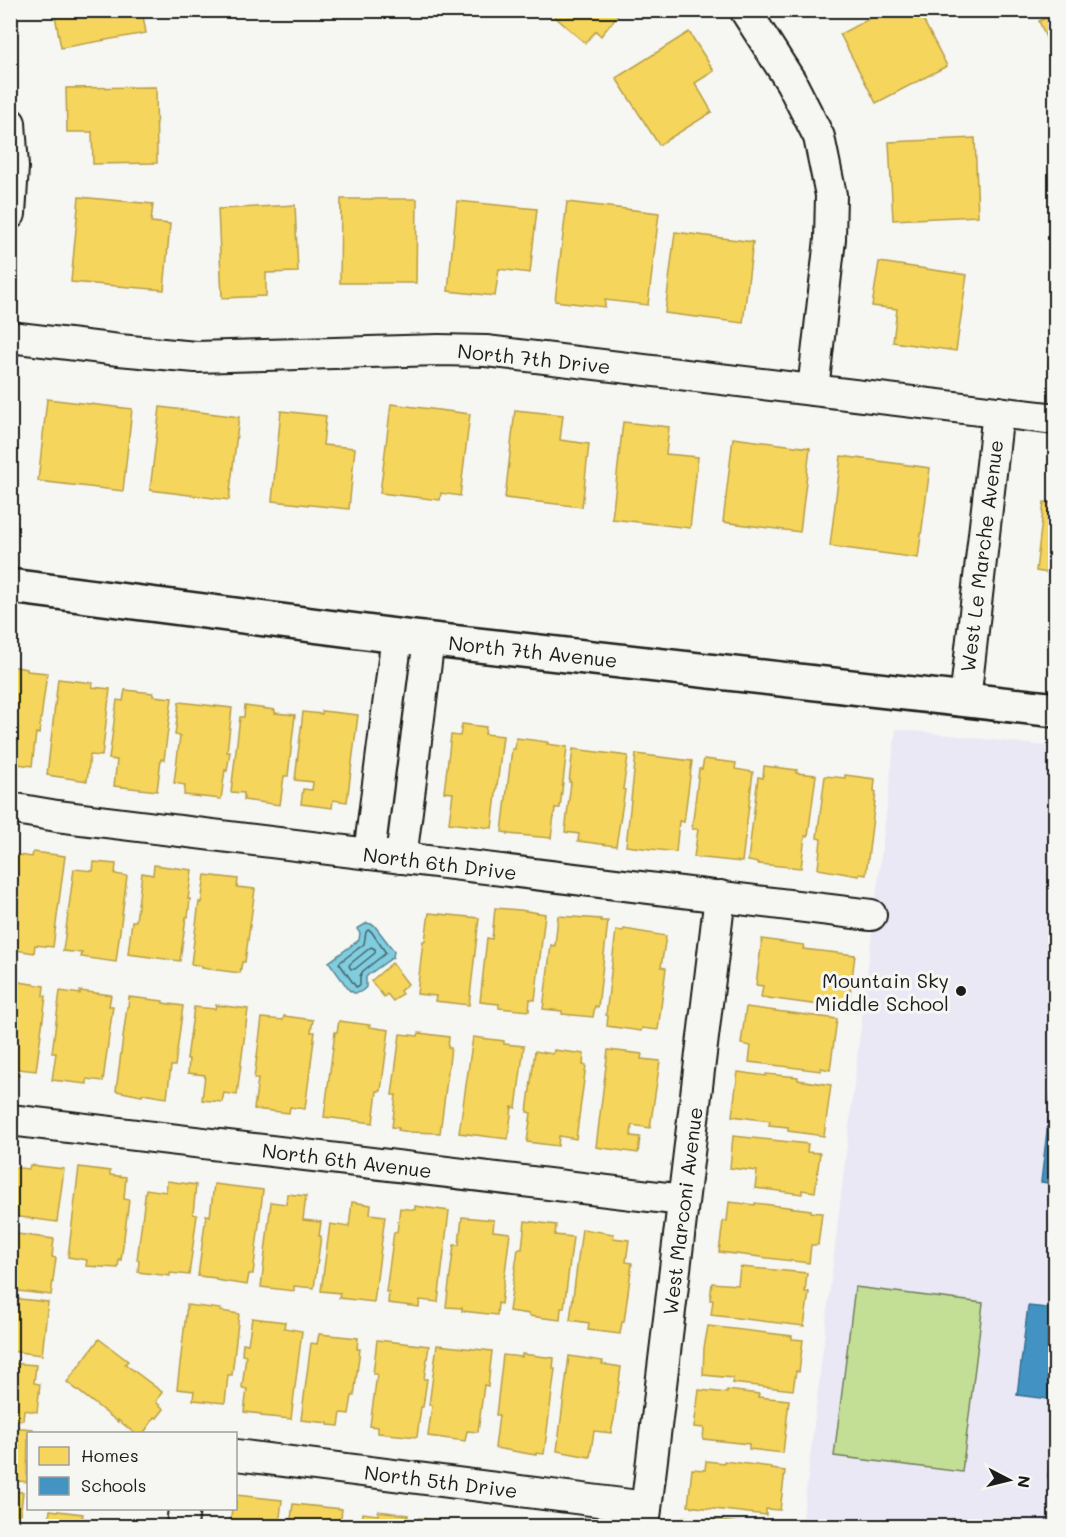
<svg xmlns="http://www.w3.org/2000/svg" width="1066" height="1537" font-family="Mali,sans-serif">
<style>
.built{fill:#eae8f5}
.green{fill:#c3df96;stroke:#707e59;stroke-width:1.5}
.water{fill:#80cddf;stroke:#588691;stroke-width:1.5}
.homes{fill:#f6d55c;stroke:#b59e49;stroke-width:1.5}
.schools{fill:#4393c3;stroke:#376f91;stroke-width:1.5}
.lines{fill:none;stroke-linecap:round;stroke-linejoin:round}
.shore{stroke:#44636a;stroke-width:1.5}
.street-casing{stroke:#1c1c1c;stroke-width:34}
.secondary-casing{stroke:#1c1c1c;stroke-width:38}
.street{stroke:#f6f6f2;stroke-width:30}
.secondary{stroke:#f6f6f2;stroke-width:33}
.poi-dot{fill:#1c1c1c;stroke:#f6f6f2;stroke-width:2}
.labels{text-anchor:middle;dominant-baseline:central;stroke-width:6;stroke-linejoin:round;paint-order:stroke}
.street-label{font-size:20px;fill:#1c1c1c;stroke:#f6f6f2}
.poi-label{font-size:20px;fill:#1c1c1c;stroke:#f6f6f2;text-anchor:end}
</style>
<rect width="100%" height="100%" fill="#f6f6f2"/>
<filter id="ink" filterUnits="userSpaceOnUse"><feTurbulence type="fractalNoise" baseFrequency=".0167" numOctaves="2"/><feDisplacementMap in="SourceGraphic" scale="12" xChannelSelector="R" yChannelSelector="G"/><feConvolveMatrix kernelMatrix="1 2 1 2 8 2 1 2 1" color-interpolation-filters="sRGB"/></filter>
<g filter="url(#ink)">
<!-- built -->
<polygon class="built" points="896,729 1055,747 1055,1526 802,1526"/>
<!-- green -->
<polygon class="green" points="855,1287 983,1303 962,1472 834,1456"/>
<!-- water -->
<path class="water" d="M367 923 374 925 394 951 393 957 368 975 366 977V987C362 992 359 993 354 993L349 990 329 962 359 940 360 933 357 929Z"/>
<!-- homes -->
<g class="homes">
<polygon points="54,10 142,10 146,33 61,48"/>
<polygon points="547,10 622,10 601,36 596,31 585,43"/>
<polygon points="886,10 918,10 947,66 876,103 840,34"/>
<polygon points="1056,14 1056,62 1039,21"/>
<polygon points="689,32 714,71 695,83 712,112 659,145 616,78"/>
<polygon points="156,87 157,163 93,164 92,132 67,132 66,88"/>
<polygon points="975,138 978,216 893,220 889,142"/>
<polygon points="79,197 153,204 151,222 170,224 164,290 71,282"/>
<polygon points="341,199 417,199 416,283 340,283"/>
<polygon points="457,201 537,209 530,273 499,269 495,296 448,291"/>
<polygon points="567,202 659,213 648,305 605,300 605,307 555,301"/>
<polygon points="295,205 298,272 266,273 266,296 222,298 218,209"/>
<polygon points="675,232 753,242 743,323 665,313"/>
<polygon points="879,262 967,275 956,351 893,342 897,309 872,306"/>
<polygon points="1055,304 1056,304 1056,367 1048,366"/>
<polygon points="47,399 132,409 123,491 38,481"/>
<polygon points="391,404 470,414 460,496 441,493 440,500 380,493"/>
<polygon points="160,407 239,417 229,500 150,490"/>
<polygon points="515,410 563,415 560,440 589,444 582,507 505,498"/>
<polygon points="281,411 326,416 323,445 355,448 349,509 272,501"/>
<polygon points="623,422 669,427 666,454 698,457 690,528 612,519"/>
<polygon points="733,438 810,448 800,532 723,522"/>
<polygon points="841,456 930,468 918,558 830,546"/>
<polygon points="1044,502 1056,504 1056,574 1036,571"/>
<polygon points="10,666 27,669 27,671 47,673 39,734 36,733 32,766 10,763"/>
<polygon points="58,679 93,683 92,687 110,689 102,756 90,755 87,781 47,775"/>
<polygon points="125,690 153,693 153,696 172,698 164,760 161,759 157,791 114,786 117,760 109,759 117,700 123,701"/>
<polygon points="179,702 232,708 227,752 230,752 227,771 225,770 221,799 184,795 185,785 174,783 180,736 175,735"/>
<polygon points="245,706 275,710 275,713 295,715 288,776 284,776 280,805 244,800 244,793 231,792 240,717 244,717"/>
<polygon points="322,711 358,715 347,802 333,800 332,808 301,804 303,789 312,790 313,782 295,780 303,712 322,714"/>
<polygon points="462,724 486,727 485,734 503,736 492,828 449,823 453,793 444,792 451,735 460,736"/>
<polygon points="516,738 548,742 547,744 567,747 560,808 555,808 551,838 508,834 508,833 502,832 512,749 515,749"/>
<polygon points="573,749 628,756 623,789 625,790 616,846 578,841 579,834 565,832 571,782 569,782"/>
<polygon points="636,754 692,761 684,822 679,821 676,852 626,846"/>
<polygon points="704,759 736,763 735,769 753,772 742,862 694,857 698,829 692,829 699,769 702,769"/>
<polygon points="764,766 797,770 796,773 816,775 808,836 805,836 801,868 758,864 759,863 748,861 758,777 763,778"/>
<polygon points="845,775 875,779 874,791 876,792 866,875 859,874 859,876 818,869 821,839 817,838 825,776 845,778"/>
<polygon points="33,852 65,856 53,947 35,945 34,953 10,949 10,865 12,854 32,857"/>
<polygon points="94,862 116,864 115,874 127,876 116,962 81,957 82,953 63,951 74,869 93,871"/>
<polygon points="154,865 192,870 188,899 190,899 188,917 186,917 180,961 128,954 132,921 136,921 142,873 153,875"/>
<polygon points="205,875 238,879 237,887 255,889 245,962 242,962 240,973 202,968 202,966 191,964 199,902 201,903"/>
<polygon points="495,908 520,910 545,914 535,1000 530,999 529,1011 499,1008 499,1004 480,1002 487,938 492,939"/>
<polygon points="429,913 479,918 469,1005 435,1001 436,996 417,994 423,941 425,941"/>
<polygon points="558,916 601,919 601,921 608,921 598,1007 595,1006 593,1017 562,1014 562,1011 543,1009 551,945 555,946"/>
<polygon points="624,929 666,936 661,967 666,968 658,1030 642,1028 641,1031 607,1026 608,1016 606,1015 616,930 623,931"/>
<polygon points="762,939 804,945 803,949 855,955 848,1009 761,997 763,986 756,985"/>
<polygon points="392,963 408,984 400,991 402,994 393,1001 387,994 384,997 371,981"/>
<polygon points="13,981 44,986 43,996 46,996 36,1071 19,1069 19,1076 10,1075 10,983 13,984"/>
<polygon points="60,991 80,994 80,991 111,995 109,1006 113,1006 103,1081 87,1079 87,1084 52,1080 56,1053 52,1053"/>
<polygon points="129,997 163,1001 163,1003 183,1006 175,1066 171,1066 167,1098 142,1094 142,1096 116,1091 127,1007 128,1007"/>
<polygon points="216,1005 248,1009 237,1095 224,1093 222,1102 202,1100 205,1075 188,1073 189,1059 187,1059 194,1007 215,1009"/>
<polygon points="746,1007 837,1019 830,1070 821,1068 821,1071 749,1062 751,1046 741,1044"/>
<polygon points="284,1016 313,1020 311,1032 315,1032 305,1109 290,1107 289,1113 254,1109 258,1079 254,1079 262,1018 283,1020"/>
<polygon points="339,1021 370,1025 369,1027 389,1030 381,1091 377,1091 373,1123 324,1117 335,1032 337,1032"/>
<polygon points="419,1033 449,1037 448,1048 451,1048 440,1133 409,1132 398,1130 399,1128 392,1127 396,1095 392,1095 400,1034 418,1036"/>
<polygon points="473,1037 504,1041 504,1044 524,1046 516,1108 512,1107 508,1139 459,1133"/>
<polygon points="554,1050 584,1054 583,1065 586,1065 576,1139 559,1136 558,1146 527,1142 531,1113 527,1112 535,1051 553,1054"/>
<polygon points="608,1050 642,1054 641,1059 660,1061 650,1128 632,1125 631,1136 640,1137 638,1153 596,1147"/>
<polygon points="738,1072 766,1076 766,1074 798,1077 798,1080 831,1085 824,1136 788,1131 788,1127 769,1125 770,1121 732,1116"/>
<polygon points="733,1136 808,1144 807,1152 820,1153 815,1192 802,1190 802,1194 755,1188 757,1171 730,1168"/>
<polygon points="30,1165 64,1169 57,1222 13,1216 12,1219 10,1219 10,1167 29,1169"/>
<polygon points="79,1167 110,1171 110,1175 126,1177 124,1199 129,1200 121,1260 119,1259 118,1268 86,1266 87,1260 68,1257"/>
<polygon points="167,1181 196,1185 193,1214 197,1215 189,1275 170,1273 170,1276 138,1272 139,1260 137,1260 146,1189 166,1192"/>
<polygon points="214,1184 263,1190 253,1274 249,1274 247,1285 216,1280 216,1278 198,1276 206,1215 210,1216"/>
<polygon points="287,1194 306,1196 303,1220 321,1222 319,1236 321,1236 314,1288 294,1286 294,1291 261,1287 271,1202 286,1204"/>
<polygon points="352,1202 371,1205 370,1214 385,1216 374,1302 339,1298 340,1293 321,1291 330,1224 349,1227"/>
<polygon points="729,1202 755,1205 755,1203 811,1210 811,1212 822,1213 818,1245 811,1245 809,1263 719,1252 723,1221 727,1221"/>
<polygon points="415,1206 449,1211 438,1302 420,1300 419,1307 388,1303 389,1292 386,1292 394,1232 397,1232 400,1208 415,1210"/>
<polygon points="462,1217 494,1220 493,1231 510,1233 501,1304 498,1303 497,1315 462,1311 462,1308 446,1307 454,1245 459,1245"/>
<polygon points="525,1221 556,1225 555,1235 573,1237 564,1308 561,1308 560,1320 529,1316 529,1314 509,1311 518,1249 522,1249"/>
<polygon points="582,1229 614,1234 613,1238 629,1240 626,1262 632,1263 624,1322 622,1322 620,1334 588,1330 589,1323 570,1320"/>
<polygon points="10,1233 54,1239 52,1257 56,1258 51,1295 10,1290"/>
<polygon points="740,1267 807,1273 805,1292 809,1292 804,1326 711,1315 713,1300 710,1300 712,1283 738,1285"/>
<polygon points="10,1298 48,1302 42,1355 10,1351"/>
<polygon points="187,1305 221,1309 220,1311 239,1314 232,1375 228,1375 225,1403 193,1400 194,1391 177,1389"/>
<polygon points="252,1318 285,1322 284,1328 302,1331 291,1419 261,1416 261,1414 244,1412 247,1389 242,1388 246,1356 242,1355 243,1343 248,1344"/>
<polygon points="708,1326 792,1336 792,1339 803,1340 799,1372 796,1371 793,1390 732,1383 733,1378 703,1375 704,1348"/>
<polygon points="319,1334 358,1338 357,1349 360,1349 354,1396 352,1396 349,1414 341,1413 339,1426 328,1425 328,1423 301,1420 311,1343 317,1344"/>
<polygon points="99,1339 128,1361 125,1364 162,1392 156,1402 164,1409 157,1418 155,1417 143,1434 136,1434 118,1420 118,1422 67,1382"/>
<polygon points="377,1340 429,1346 424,1379 427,1379 423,1407 421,1407 417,1437 378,1433 378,1427 370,1426 377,1374 373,1374"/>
<polygon points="437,1345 492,1351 488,1386 484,1385 478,1432 467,1431 465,1441 428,1436 432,1406 429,1405"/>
<polygon points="522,1354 554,1358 553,1369 555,1369 544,1454 536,1453 536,1455 495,1448 499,1415 496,1415 503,1355 522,1357"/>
<polygon points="569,1356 603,1361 602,1364 621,1367 614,1419 611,1433 594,1431 590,1457 557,1451"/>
<polygon points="10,1363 36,1365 34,1383 40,1384 37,1412 24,1410 23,1420 10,1418"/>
<polygon points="699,1390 727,1393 727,1390 759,1394 758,1397 789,1400 783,1453 749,1449 749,1444 703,1439 704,1428 694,1427"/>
<polygon points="10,1427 33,1429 32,1434 28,1434 27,1482 10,1480"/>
<polygon points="706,1461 724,1463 724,1461 771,1467 771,1469 785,1471 780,1510 766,1509 766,1515 688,1506 692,1469 705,1470"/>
<polygon points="10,1491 23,1492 19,1526 10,1526"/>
<polygon points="236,1495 282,1500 279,1526 226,1526 230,1526 232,1508 236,1508"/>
<polygon points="293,1504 342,1509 340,1526 290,1526"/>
<polygon points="50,1510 83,1514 82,1518 129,1524 129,1526 48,1526"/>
<polygon points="378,1511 408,1515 407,1526 361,1526 363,1513 378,1515"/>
<polygon points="683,1517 765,1526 682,1526"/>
<polygon points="419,1518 442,1521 442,1523 468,1526 418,1526"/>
</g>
<!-- schools -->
<g class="schools">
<polygon points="1055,1063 1056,1063 1056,1184 1041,1182"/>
<polygon points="1028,1306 1056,1309 1056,1400 1017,1395"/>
<polygon points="1056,1418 1056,1478 1048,1477"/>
</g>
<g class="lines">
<!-- shore -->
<g class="shore">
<polygon points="368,930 371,931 386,953 363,971 360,976 360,985 356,987 339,963 364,944 366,932"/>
<polygon points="371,947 375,949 375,953 355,969 351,969 349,966 350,964"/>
</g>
<!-- street casing -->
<g class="street-casing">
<g id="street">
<polyline points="745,10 791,82 819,137 831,195 830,239 813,390"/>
<polyline points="10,123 13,167 10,214"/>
<polyline points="10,337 119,350 196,357 439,350 486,351 1056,419"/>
<polyline points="965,700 998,412"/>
<polyline points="10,808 57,816 871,915"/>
<polyline points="369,854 397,636"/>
<polyline points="401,858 429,639"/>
<polyline points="10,1120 683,1200"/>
<polyline points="236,1455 646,1507"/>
<polyline points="182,1526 184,1508"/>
<polyline points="644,1526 720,896"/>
</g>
</g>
<!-- secondary casing -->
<g class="secondary-casing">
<polyline id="secondary" points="10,586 397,636 1056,710"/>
</g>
<!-- street -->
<use href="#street" class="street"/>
<!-- secondary -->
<use href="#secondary" class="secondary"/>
</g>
</g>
<!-- markers -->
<circle class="poi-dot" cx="961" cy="991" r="6"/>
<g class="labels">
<!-- street labels -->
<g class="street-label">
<text transform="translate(534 358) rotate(6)">North 7th Drive</text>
<text transform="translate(981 556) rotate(-83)">West Le Marche Avenue</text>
<text transform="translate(533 651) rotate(6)">North 7th Avenue</text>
<text transform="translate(440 863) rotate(7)">North 6th Drive</text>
<text transform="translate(347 1160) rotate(7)">North 6th Avenue</text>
<text transform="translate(682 1211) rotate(-83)">West Marconi Avenue</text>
<text transform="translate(441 1481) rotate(7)">North 5th Drive</text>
</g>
<!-- poi labels -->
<g class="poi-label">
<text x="949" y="980">Mountain Sky<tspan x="949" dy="23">Middle School</tspan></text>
</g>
</g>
<!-- margin -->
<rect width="1066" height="1537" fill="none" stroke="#f6f6f2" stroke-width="36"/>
<rect x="18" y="18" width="1030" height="1501" fill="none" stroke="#1c1c1c" stroke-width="2" filter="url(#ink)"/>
<!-- legend -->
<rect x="27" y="1432" width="210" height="78" fill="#f6f6f2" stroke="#9f9f9c" stroke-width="1.5"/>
<rect x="39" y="1447" width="30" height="18" fill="#f6d55c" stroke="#9f9f9c" stroke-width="1.5"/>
<text x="81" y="1462" font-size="18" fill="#1c1c1c">Homes</text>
<rect x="39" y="1477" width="30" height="18" fill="#4393c3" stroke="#9f9f9c" stroke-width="1.5"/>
<text x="81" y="1492" font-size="18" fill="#1c1c1c">Schools</text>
<!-- north arrow -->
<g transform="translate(1009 1480) rotate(97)" stroke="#f6f6f2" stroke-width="4.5" paint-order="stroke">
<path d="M0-4.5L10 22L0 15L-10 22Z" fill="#1c1c1c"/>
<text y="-9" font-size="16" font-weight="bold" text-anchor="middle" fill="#1c1c1c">N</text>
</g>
</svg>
